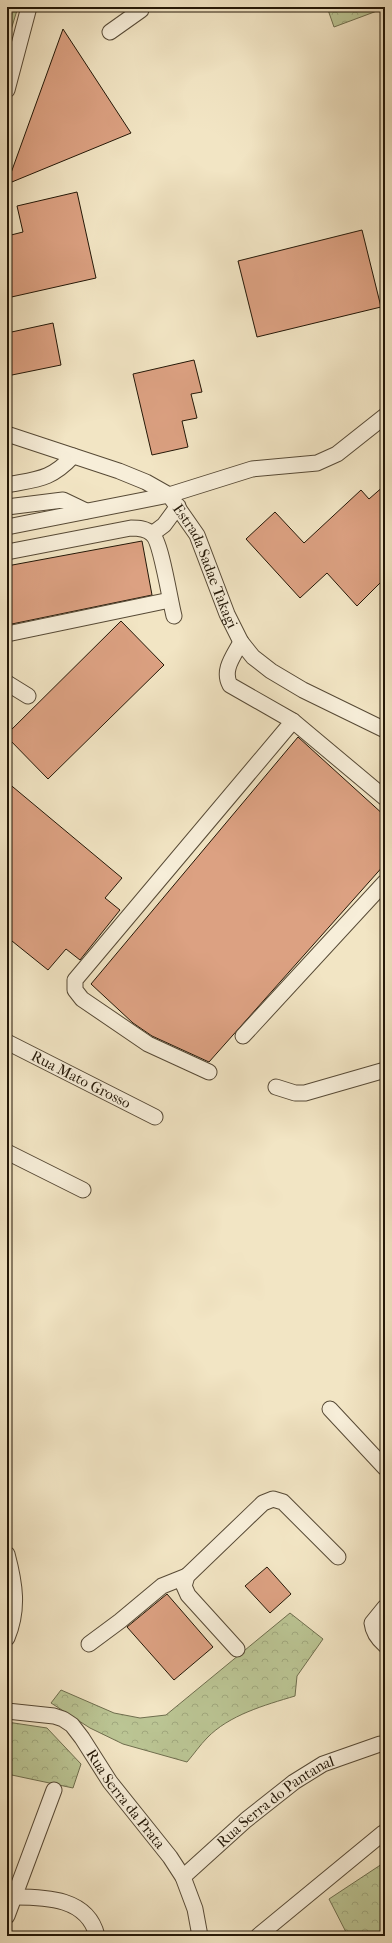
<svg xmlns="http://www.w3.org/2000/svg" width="392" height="1943" font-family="'IM FELL French Canon',serif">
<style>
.forest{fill:url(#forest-crowns);stroke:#6f6e4e}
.building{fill:#dca182;stroke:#231707}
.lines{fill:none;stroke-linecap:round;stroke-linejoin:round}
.minor-casing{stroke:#574a36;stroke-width:17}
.minor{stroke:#f7eed9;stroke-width:15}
.labels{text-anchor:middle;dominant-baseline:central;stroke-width:4;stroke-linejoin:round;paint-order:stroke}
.street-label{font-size:15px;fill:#231707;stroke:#f7eed9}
</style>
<defs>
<pattern id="forest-crowns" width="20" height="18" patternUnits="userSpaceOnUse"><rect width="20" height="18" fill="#bbc594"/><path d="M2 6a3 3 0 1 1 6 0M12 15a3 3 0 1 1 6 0" fill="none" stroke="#a0a87e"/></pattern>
</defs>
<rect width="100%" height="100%" fill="#f2e5c4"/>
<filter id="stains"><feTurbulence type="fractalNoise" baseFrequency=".005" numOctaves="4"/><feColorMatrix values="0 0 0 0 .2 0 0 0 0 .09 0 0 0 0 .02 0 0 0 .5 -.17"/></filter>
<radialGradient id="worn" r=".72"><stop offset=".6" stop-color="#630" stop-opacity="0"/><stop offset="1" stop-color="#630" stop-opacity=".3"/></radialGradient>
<!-- forest -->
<g class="forest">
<polygon points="7,7 18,7 7,43"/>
<polygon points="327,7 385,7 385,8 334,27"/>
<path d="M290 1613 323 1639 297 1676 295 1696C265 1705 229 1715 207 1738 200 1745 194 1754 187 1762L123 1744 90 1728 51 1703 61 1690 114 1713 140 1718 166 1715Z"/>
<polygon points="7,1722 47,1728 81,1764 73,1788 7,1774"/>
<polygon points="385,1862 385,1936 348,1936 329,1899"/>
</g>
<!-- building -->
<g class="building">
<polygon points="63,29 131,133 7,184"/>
<polygon points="77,192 96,278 7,298 7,236 23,232 17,206"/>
<polygon points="362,230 381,307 257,337 238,261"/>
<polygon points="53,323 61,365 7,376 7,333"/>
<polygon points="194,360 202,392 191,394 197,418 182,421 188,447 152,455 133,374"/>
<polygon points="385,485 385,578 357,606 327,573 300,598 246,539 275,512 304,543 361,490 369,499"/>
<polygon points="142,541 152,595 7,625 7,566"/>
<polygon points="121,621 164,665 48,779 7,737 7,734"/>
<polygon points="298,737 385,816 385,864 209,1062 152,1036 133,1023 91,984"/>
<polygon points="7,782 122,878 105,898 120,910 80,960 66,949 48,970 7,937"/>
<polygon points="267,1567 291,1594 270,1613 245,1586"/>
<polygon points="167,1594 213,1647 174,1680 127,1627"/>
</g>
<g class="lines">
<!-- minor casing -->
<g class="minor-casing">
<g id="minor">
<polyline points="110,32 141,10"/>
<polyline points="7,90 29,7"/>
<path id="s1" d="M7 434 119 471 146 482 169 495 197 535 227 614 241 642 253 657 271 671 303 690 385 730"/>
<path d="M7 485C37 479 51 480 73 456"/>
<polyline points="7,507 63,500 86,511"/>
<polyline points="7,527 169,495 252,469 317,463 337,454 385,416"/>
<polyline points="152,534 164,525 178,506"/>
<path d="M7 552 131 528C138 528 146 528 152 534 161 541 170 601 174 616"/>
<polyline points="7,634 170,600"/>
<polyline points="7,683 28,696"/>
<polyline points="293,721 385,798"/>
<polyline points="243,1036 385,882"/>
<path id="s2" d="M7 1042 155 1117"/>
<path d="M209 1072 148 1044 82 999 75 990V980L293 721 230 685C222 670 233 657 241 642"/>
<polyline points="276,1087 295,1093 305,1093 385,1070"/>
<polyline points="7,1152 83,1190"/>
<polyline points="330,1409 385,1468"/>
<path d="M7 1554C15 1584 19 1609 7 1638"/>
<path d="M385 1607 372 1623C373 1632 378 1639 385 1645"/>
<polyline points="89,1644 120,1621 162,1586 187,1576"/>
<polyline points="237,1649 188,1595 184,1586 187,1576 263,1503 273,1499 283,1502 338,1557"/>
<path id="s3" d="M7 1711 54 1716 63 1719 72 1725 82 1738 110 1782 170 1857 183 1877 195 1909 200 1936"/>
<path id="s4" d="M183 1877 246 1820 294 1782 323 1764 380 1744"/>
<path d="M15 1897C46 1897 88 1898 97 1936"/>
<polyline points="7,1916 54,1790"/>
<polyline points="258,1936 383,1833"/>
</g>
</g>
<!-- minor -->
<use href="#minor" class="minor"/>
</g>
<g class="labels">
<!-- street labels -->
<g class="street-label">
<text stroke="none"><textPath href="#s1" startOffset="254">Estrada Sadae Takagi</textPath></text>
<text stroke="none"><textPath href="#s2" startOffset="83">Rua Mato Grosso</textPath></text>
<text stroke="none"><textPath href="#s3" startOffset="159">Rua Serra da Prata</textPath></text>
<text stroke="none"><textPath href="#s4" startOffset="120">Rua Serra do Pantanal</textPath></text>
</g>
</g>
<!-- margin -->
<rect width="392" height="1943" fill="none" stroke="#f2e5c4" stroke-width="24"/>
<rect x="8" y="8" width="376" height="1927" fill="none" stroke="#231707" stroke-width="2"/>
<rect x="12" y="12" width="368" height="1919" fill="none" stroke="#231707"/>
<rect width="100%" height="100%" filter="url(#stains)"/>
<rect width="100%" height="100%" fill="url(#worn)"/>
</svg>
